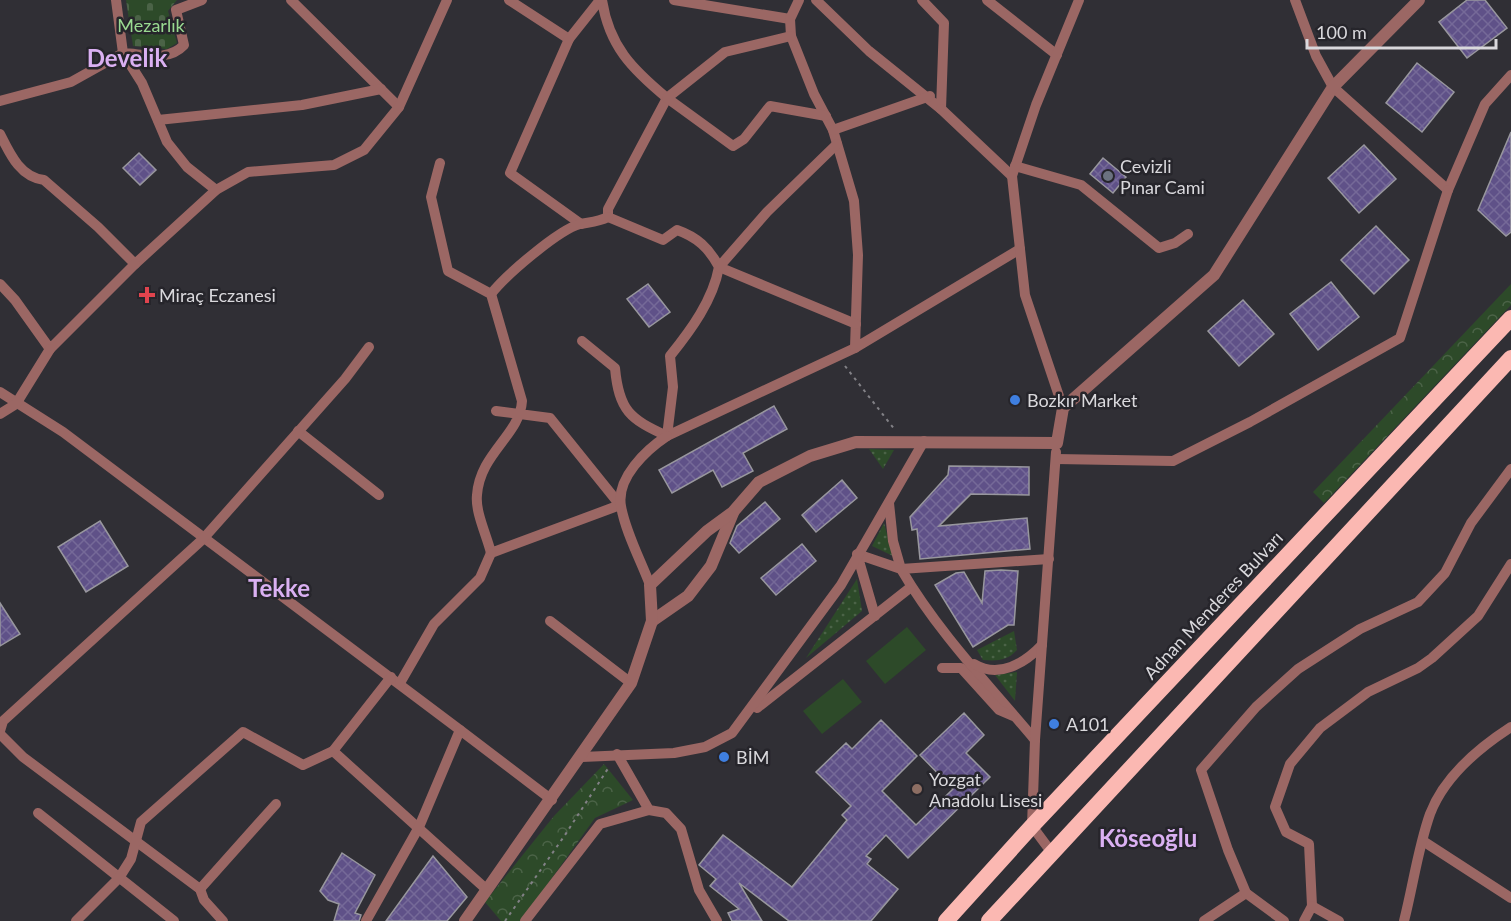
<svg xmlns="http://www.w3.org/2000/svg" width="1511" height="921" font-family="Lato,sans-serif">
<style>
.grass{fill:url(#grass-dots)}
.cemetery{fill:url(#cemetery-stones)}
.park{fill:url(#park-crowns)}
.pitch{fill:#2d4a29}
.building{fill:url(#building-cross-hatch);stroke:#98979e;stroke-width:1.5}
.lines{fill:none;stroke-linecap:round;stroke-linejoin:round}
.path{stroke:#828186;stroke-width:2;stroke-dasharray:3 4.5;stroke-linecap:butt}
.minor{stroke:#9b6764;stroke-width:10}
.tertiary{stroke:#9b6764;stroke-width:12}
.trunk{stroke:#fbb8b2;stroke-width:16}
.worship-dot{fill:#6b7280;stroke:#26252b;stroke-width:2}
.health-dot{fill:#e0444e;stroke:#26252b;stroke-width:2}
.shop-dot{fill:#3f7fe0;stroke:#26252b;stroke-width:2}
.education-dot{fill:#8d6e63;stroke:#26252b;stroke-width:2}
.labels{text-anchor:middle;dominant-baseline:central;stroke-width:5;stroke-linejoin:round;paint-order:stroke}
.park-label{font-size:18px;fill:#9ada91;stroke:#26252b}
.poi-label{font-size:18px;fill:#d9d8dc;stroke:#26252b;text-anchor:start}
.street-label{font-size:18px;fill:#d9d8dc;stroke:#26252b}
.district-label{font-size:24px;font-weight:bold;fill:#dab0f2;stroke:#26252b}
</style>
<defs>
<pattern id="grass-dots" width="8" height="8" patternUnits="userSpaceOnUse" patternTransform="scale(1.5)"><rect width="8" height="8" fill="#2d4a29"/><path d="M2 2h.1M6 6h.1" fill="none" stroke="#4b6347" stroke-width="1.8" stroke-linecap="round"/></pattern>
<pattern id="cemetery-stones" width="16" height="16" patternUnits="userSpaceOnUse" patternTransform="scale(1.5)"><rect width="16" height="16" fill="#2d4a29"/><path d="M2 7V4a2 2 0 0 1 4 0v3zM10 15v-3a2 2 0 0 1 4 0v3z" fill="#4b6347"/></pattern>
<pattern id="park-crowns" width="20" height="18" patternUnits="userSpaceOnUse" patternTransform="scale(1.5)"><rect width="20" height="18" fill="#2d4a29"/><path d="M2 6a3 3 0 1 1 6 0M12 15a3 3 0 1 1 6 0" fill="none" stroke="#4b6347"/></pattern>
<pattern id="building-cross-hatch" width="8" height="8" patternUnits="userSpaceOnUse" patternTransform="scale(1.5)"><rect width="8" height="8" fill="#5f5188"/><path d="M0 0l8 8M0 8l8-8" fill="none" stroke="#756998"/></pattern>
</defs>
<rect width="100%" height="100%" fill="#302f35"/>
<!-- grass -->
<g class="grass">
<polygon points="869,449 894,450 883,469"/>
<polygon points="884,523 893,556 872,546"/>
<polygon points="857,579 862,611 806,658"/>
<path d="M1014 631 1017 650C1007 661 997 661 983 660L977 650Z"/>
<polygon points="1017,672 1015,701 995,675"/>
</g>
<!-- cemetery -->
<polygon class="cemetery" points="126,0 177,0 168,11 177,43 167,49 133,46"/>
<!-- park -->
<g class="park">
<polygon points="1511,284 1511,305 1324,503 1313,492"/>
<polygon points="604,764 633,800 595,818 521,921 501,921 485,902 554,816"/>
</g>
<!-- pitch -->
<g class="pitch">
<polygon points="907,627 926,650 885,684 866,661"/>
<polygon points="843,679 862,702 822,734 803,711"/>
</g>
<!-- building -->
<g class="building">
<polygon points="1467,0 1485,0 1507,28 1467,58 1439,22"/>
<polygon points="1417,63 1454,92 1422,132 1386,103"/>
<polygon points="1511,132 1511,232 1506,236 1478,210"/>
<polygon points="1364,145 1396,179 1359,213 1328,178"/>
<polygon points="139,153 156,170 140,185 123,168"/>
<polygon points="1103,158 1126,177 1113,193 1090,174"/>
<polygon points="1376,226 1409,260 1374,294 1341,260"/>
<polygon points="1331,282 1359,317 1318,350 1290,314"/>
<polygon points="648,284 670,312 649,327 627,299"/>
<polygon points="1243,300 1274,334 1239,366 1208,331"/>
<polygon points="774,406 787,429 743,453 753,471 722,487 713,470 672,493 659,470"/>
<polygon points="949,466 1029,467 1029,495 971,494 939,526 1027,518 1030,549 920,559 917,529 912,530 910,517 948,475"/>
<polygon points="842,480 857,498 816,532 802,515"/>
<polygon points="765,502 780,519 739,553 730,543 737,526"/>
<polygon points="100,521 128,566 86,592 58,547"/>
<polygon points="802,544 816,561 776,595 761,578"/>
<polygon points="1001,570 1018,571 1014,625 1008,625 973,647 935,585 956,573 964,572 982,603 985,571"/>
<polygon points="0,603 20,634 0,646"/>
<polygon points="964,713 984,735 966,753 990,777 908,858 886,835 866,856 871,859 867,864 898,889 871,921 789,921 739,883 762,921 732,921 728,913 739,909 710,886 716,879 699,865 723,835 792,887 847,820 842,815 851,806 816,772 846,743 852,749 881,720 917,756 882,791 916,825 953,789 920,755"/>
<polygon points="342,853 375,875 355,913 361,915 359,921 334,921 339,904 328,900 320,891"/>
<polygon points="433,856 467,897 447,921 386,921"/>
</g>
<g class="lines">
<!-- path -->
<g class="path">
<polyline points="845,366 895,430"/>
<polyline points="505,921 565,835 609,767"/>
</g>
<!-- minor -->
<g class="minor">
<path d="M116 0 123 53C145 54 168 62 184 45L176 10 202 0"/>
<polyline points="291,0 399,107"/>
<polyline points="509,0 569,39"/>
<path d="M602 0C609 46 632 69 667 98L608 209V217L663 240 677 230C697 237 709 248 719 267 713 300 691 330 670 356L673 387 667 436 855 348"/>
<polyline points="674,0 790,19"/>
<polyline points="799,0 790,19 791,36 814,94 833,130 854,201 858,255 855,348 1020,249"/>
<polyline points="816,0 869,51 941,109 944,23 922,0"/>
<polyline points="987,0 1057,55"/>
<polyline points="1295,0 1316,56 1333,87 1448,190 1485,104 1511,75"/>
<polyline points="791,36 725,52 667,98 733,146 744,139 770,106 826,116"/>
<polyline points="0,101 71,82 123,53 142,83 167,142 187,167 216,190"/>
<polyline points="941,109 1012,176"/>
<polyline points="158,120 302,105 381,89"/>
<polyline points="833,130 930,96"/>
<path d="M0 134C10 154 20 177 44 180L98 227 135 264 216 190 248 172 334 165 364 150 399 107 447 0"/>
<polyline points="837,144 767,212 719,267 856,324"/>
<path d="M440 163 431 197 448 271 491 294 522 401C520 435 480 453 477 495 475 512 487 536 491 553L620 505 550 418 496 411"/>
<polyline points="1015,166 1081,185 1159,248 1175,243 1188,234"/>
<polyline points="581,224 510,173 569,39 600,0"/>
<polyline points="0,284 15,300 50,349 135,264"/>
<path d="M491 294C505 276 558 230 580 224 590 222 598 222 608 217"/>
<path d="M582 341 615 368C619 411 630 419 667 436"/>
<polyline points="0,392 63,432 460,730"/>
<polyline points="1063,408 1025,295 1012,176 1036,105 1079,0"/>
<polyline points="0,414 16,404 50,349"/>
<polyline points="298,431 379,495"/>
<polyline points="1056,459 1173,461 1250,422 1400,338 1448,190"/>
<polyline points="889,503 893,541 901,569 1049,559"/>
<path d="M650 585C641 561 625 531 621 506 616 478 646 450 667 436"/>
<path d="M875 616 857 554 901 569C937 631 989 685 1035 740"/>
<polyline points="550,621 631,683"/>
<path d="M974 664C999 679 1025 663 1042 645"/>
<polyline points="942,668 961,668 999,710 1013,716"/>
<polyline points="400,683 434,624 480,578 491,553"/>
<polyline points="757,708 911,587"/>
<polyline points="0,731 3,721 203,539 345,379 369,347"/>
<polyline points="0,734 23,757 200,889 204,900 223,921"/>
<polyline points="333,751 486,889"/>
<polyline points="617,754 649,810 666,813 681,829 699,890 717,921"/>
<polyline points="582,757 674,753 705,747 732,733 841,585 924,441"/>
<polyline points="38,813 174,921"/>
<polyline points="1423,841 1511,898"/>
<polyline points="1052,853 1032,826 1035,740 1056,452"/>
<polyline points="200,889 276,804"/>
<polyline points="1312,906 1309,844 1286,832 1275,807 1290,764 1320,728 1368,692 1418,668 1432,658 1478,616 1511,564"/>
<polyline points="76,921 119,878 131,859 141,822 243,732 303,765 333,751 391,677"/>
<polyline points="366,921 419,827 460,730 552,800"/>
<polyline points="525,921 600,824 649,810"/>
<polyline points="1204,921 1246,893"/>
<polyline points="1284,921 1246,893 1228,850 1201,770 1256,707 1298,669 1360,629 1418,602 1445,573 1471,523 1511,469"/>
<polyline points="1304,921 1312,906 1339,921"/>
<path d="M1404 921C1413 886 1418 848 1430 814 1444 777 1480 747 1511 727"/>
</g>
<!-- tertiary -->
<g class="tertiary">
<polyline points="652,621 688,596 711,566 733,513"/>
<polyline points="465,921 631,683 652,621 650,585 707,531 733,512 759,482 810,456 856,442 1057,443 1063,408 1214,275 1333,87 1419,0"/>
</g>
<!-- trunk -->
<g class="trunk">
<polyline points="946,921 1032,826 1511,318"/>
<polyline points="989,921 1511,358"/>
</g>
</g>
<!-- markers -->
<circle class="worship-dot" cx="1108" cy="176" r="6"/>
<path class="health-dot" d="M144 286h6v6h6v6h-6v6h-6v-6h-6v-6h6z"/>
<g class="shop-dot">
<circle cx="1015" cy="400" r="6"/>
<circle cx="1054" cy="724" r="6"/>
<circle cx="724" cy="757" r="6"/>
</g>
<circle class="education-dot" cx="917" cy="789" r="6"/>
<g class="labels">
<!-- park labels -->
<g class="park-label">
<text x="151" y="25">Mezarlık</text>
</g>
<!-- poi labels -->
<g class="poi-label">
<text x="1120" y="166">Cevizli<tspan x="1120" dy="21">Pınar Cami</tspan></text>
<text x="159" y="295">Miraç Eczanesi</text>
<text x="1027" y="400">Bozkır Market</text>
<text x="1066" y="724">A101</text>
<text x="736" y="757">BİM</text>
<text x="929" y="779">Yozgat<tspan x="929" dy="21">Anadolu Lisesi</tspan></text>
</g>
<!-- street labels -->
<g class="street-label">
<text transform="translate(1213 605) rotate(-47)">Adnan Menderes Bulvarı</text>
</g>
<!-- district labels -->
<g class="district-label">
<text x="127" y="57">Develik</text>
<text x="279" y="587">Tekke</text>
<text x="1148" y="837">Köseoğlu</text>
</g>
</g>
<!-- scale -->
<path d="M1307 39v9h189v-9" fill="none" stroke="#d9d8dc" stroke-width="3"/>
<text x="1316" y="39" font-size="18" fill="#d9d8dc" stroke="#26252b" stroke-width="4.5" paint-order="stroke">100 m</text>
</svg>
